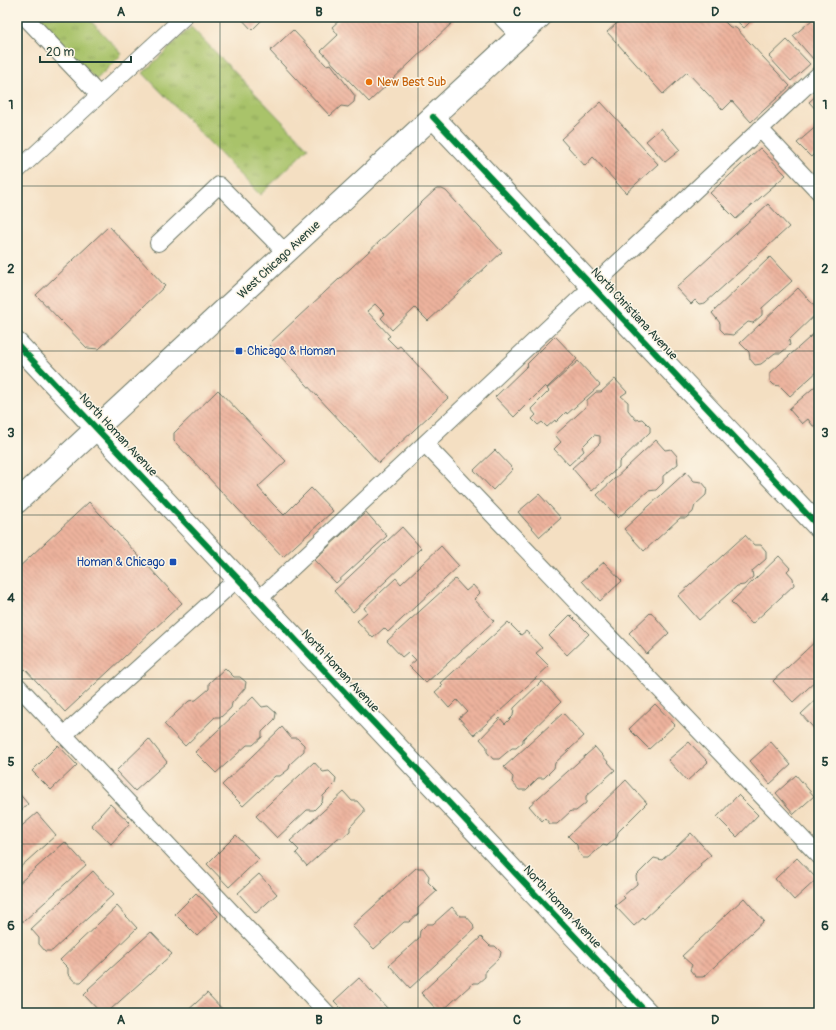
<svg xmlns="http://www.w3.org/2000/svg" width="836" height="1030" font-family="Pangolin,sans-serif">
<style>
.grass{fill:url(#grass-tufts);stroke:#64804f}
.building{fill:url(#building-back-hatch)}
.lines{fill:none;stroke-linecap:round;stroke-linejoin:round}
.lane-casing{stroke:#6a7666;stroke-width:18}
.street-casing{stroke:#6a7666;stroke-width:24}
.secondary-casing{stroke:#6a7666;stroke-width:24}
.lane{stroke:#fff;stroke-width:16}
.street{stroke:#fff;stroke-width:22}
.secondary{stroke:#fff;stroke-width:22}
.cycleway-casing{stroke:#fcf5e5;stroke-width:8}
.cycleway{stroke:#00873e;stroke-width:6}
.grid{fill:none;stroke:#1f3d34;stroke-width:1;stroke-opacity:0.55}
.food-dot{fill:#e8710a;stroke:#fcf5e5;stroke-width:1.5}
.transit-dot{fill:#1a4fb4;stroke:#fcf5e5;stroke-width:1.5}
.labels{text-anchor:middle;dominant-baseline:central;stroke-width:3;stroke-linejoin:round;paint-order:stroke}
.food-label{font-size:12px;fill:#c56008;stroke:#fcf5e5;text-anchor:start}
.street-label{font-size:12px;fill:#1f3d34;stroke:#fcf5e5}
.transit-label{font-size:12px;fill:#164399;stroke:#fcf5e5;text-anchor:start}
.neatline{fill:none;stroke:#1f3d34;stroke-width:1.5}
.grid-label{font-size:13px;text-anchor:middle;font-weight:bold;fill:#1f3d34}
</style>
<defs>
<pattern id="grass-tufts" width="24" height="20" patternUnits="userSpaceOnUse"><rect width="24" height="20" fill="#a9c36a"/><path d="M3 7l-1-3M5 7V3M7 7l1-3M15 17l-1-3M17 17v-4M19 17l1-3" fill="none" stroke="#89a058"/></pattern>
<pattern id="building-back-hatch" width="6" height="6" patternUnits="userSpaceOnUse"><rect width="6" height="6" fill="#edb29d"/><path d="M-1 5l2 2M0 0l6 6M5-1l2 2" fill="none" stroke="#bf9281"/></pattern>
</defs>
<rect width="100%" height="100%" fill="#fcf5e5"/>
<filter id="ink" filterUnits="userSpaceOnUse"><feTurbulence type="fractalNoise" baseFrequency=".025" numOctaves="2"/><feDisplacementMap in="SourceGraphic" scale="8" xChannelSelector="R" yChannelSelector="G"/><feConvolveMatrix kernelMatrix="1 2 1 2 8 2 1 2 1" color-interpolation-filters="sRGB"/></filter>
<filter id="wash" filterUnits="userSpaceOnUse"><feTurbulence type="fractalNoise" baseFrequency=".012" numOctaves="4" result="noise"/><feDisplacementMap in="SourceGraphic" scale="16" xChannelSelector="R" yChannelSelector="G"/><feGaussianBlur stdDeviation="0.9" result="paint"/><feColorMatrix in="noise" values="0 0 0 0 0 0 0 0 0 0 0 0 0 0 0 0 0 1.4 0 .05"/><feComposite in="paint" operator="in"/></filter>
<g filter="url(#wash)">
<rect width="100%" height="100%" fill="#f4dfc2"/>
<!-- grass -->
<g class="grass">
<polygon points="38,17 87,17 122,54 96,80"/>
<polygon points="191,27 308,148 260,195 143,73"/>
</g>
<g id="blocks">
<!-- building -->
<g class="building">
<polygon points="240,17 265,17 252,30"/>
<polygon points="343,17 454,17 453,22 369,102 321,51 338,35 332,27"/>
<polygon points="624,17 720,17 730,27 736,28 790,86 751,122 732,101 723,110 687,72 663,94 607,32"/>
<polygon points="733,17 755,17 744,28"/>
<polygon points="813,19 819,26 819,55 814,60 793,36"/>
<polygon points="293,30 326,65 331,64 355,96 354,102 348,107 341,106 330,116 270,51"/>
<polygon points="787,40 810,64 791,81 769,57"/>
<polygon points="819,93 819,113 809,102"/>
<polygon points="601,102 658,164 626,193 593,157 585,166 561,139"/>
<polygon points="819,124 819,149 811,157 797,143"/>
<polygon points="661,128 680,150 665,162 646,141"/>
<polygon points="760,148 786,175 736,219 710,193"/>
<polygon points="437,189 442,189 446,191 502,252 428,321 415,308 392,330 381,318 385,314 375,304 367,311 390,336 387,338 397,348 400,346 448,398 379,463 269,344 435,190"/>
<polygon points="768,204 789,227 705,303 699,304 695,300 691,304 676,288"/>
<polygon points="109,226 165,286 99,349 87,348 36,295"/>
<polygon points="770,257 792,281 762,308 762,315 753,323 748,322 733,335 725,334 720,329 720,323 712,313"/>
<polygon points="798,288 819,311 789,340 790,345 781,353 775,353 761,364 755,365 750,359 749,352 740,343"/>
<polygon points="819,329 819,370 790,396 780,386 774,385 770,381 770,373"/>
<polygon points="555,336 577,359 547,388 545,386 514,417 495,397 528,365 527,364"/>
<polygon points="578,361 600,385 567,414 566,412 556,422 555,420 547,427 542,422 538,425 532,419 536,415 531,409 549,391 547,389"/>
<polygon points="615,379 627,392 621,396 628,402 628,410 636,420 642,419 650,427 650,432 619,462 619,467 592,491 572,468 600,443 600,436 594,435 582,447 584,451 569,465 554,449 561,442 555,435 587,406 587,400 596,392 601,392"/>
<polygon points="819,383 819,426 813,426 808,419 802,424 789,409"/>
<polygon points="218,390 286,461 258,487 273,504 284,515 311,488 333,511 283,557 174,441 174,433"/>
<polygon points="656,440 665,450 671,449 677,456 678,464 663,476 663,483 656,490 648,491 618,518 597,495"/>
<polygon points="495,450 513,469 493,490 474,470"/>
<polygon points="686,472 694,481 702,482 707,488 706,495 695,505 693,512 686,518 680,518 644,551 624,529"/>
<polygon points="539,494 561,518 540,537 518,512"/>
<polygon points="89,502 182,603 65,712 25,669 20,674 17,671 17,569"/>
<polygon points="366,512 387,536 336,583 314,560"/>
<polygon points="402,527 421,548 353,612 334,591"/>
<polygon points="745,535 754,545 761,545 766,551 766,559 752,571 753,577 744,585 737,586 699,620 678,596"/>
<polygon points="441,546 459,566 388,632 384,628 373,638 357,621 367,612 364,608 396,578 401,584"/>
<polygon points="779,556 790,568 787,571 793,578 794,585 752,624 731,602"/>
<polygon points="604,562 622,581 600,601 582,581"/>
<polygon points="455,579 466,591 473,585 480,593 474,599 494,621 426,683 409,666 416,660 408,652 402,657 387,641"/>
<polygon points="651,612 669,633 647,654 629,633"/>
<polygon points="570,615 589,634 567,655 549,636"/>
<polygon points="508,622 521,635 526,631 542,648 536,653 549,666 474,735 459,718 467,711 457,700 449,708 435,692 443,685 441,683"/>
<polygon points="819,638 819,678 793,702 773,681"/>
<polygon points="225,668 234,677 240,677 246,682 245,688 232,703 231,708 221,717 215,717 185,746 164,724 189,701 196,700 209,689 209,683"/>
<polygon points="542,681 561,702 523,739 523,742 516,748 512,748 499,759 493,759 487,752 487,747 480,739 500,718 505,724 513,716 514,708"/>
<polygon points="253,697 262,707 268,706 276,713 275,719 262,732 262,737 253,745 247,745 216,773 195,752"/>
<polygon points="819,697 819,734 801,714"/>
<polygon points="655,704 675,725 649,749 629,729"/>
<polygon points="563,713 584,736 555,763 554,768 544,778 538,778 526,790 519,790 512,782 513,777 504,767"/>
<polygon points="282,727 291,738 297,738 304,745 304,751 290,764 289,769 280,776 275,776 243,806 222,785"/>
<polygon points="149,739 167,762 135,791 116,771"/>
<polygon points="689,742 708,762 687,781 668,760"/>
<polygon points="771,742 791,765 770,784 750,761"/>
<polygon points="58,745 77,765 51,790 32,771"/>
<polygon points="595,747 615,770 586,796 586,803 576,811 571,811 557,824 550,824 545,818 542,821 529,806"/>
<polygon points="314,762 323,772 329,771 336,778 335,784 323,796 322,802 314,810 307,810 277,838 256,816"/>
<polygon points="796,775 814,796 794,814 776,793"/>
<polygon points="626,780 647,803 618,832 617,837 607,846 603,845 588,858 583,858 578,851 577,845 568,836"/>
<polygon points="17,791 28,804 17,814"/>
<polygon points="344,792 352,801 357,801 364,809 364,812 350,827 350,831 342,838 338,838 307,866 296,853 299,850 290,841"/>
<polygon points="738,795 758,815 737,837 717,817"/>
<polygon points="110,804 130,823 111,844 91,825"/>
<polygon points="37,813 56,835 17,870 17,830"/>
<polygon points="691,833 711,855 700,864 701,866 644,919 643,918 634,926 615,906 625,898 623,896 637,884 636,876 654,858 662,860"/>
<polygon points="236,835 259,859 229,887 207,864"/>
<polygon points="65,842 86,865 24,921 17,921 17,885"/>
<polygon points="797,858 817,879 794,900 775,879"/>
<polygon points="416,868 423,868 429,876 428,882 437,891 418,908 418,914 409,922 404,922 374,949 352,926"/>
<polygon points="93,871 114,894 52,951 45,951 39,944 39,938 31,929"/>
<polygon points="259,874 277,894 256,913 238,893"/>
<polygon points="196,893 218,916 197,936 175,914"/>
<polygon points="744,898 764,921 703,977 696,977 690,970 692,965 682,956"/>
<polygon points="117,906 137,928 81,982 75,982 68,974 68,968 60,960"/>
<polygon points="452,907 460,916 466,916 473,924 474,929 410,988 389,965 419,938 420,931 427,924 433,924"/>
<polygon points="151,932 172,954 110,1010 105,1013 101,1013 84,995 89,990 88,989"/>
<polygon points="481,937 490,946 495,946 501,952 500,957 485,971 485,977 478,983 473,983 440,1013 421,993"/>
<polygon points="359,978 388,1009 384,1013 346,1013 334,1001"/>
<polygon points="207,993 226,1013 185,1013"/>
</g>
</g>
</g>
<g filter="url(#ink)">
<use href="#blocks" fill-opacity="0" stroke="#6a7666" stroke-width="1"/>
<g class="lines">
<!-- lane casing -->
<g class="lane-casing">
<g id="lane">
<polyline points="25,17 99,95"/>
<polyline points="760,129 819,192"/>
<polyline points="17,171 184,17"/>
<polyline points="158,243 219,185 286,253"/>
<polyline points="425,444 819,856"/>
<polyline points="258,600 819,74"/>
<polyline points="17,685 327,1013"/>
<polyline points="64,735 237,579"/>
</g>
</g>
<!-- street casing -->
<g class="street-casing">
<g id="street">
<polyline points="505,17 522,34"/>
<polyline points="433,117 819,527"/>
</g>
</g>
<!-- secondary casing -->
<g class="secondary-casing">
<g id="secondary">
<polyline points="17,344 647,1013"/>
<polyline points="17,502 540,17"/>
</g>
</g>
<!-- lane -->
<use href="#lane" class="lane"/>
<!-- street -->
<use href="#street" class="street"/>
<!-- secondary -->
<use href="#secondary" class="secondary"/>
<!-- cycleway casing -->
<g class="cycleway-casing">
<g id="cycleway">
<polyline points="433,117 819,527"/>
<polyline points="17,344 647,1013"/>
</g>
</g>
<!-- cycleway -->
<use href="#cycleway" class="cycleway"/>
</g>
</g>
<!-- grid -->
<path class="grid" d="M220 17V1013M418 17V1013M616 17V1013M17 186H819M17 351H819M17 515H819M17 679H819M17 844H819"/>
<!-- markers -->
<circle class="food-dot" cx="369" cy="82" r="4"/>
<g class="transit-dot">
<rect x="235" y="347" width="8" height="8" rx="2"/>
<rect x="169" y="558" width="8" height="8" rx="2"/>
</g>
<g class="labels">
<!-- food labels -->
<g class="food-label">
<text x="377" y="82">New Best Sub</text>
</g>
<!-- street labels -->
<g class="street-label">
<text transform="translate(279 260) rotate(-43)">West Chicago Avenue</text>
<text transform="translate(634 314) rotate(47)">North Christiana Avenue</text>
<text transform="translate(118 435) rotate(47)">North Homan Avenue</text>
<text transform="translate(340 671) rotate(47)">North Homan Avenue</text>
<text transform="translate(562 907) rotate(47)">North Homan Avenue</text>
</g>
<!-- transit labels -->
<g class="transit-label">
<text x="247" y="351">Chicago &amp; Homan</text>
<text x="165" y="562" text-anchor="end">Homan &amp; Chicago</text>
</g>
</g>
<!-- margin -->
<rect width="836" height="1030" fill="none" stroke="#fcf5e5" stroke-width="44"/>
<!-- scale -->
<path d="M40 56v6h91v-6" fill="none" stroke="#1f3d34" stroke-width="2"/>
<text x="46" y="56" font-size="12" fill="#1f3d34" stroke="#fcf5e5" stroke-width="3" paint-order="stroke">20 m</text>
<rect x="22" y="22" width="792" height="986" class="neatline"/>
<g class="grid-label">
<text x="121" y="16">A</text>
<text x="319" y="16">B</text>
<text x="517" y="16">C</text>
<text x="715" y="16">D</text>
<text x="11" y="109">1</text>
<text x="825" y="109">1</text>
<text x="11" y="273">2</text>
<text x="825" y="273">2</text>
<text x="11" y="437">3</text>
<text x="825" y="437">3</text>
<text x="11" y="602">4</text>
<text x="825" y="602">4</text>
<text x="11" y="766">5</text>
<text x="825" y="766">5</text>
<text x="11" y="930">6</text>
<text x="825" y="930">6</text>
<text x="121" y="1024">A</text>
<text x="319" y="1024">B</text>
<text x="517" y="1024">C</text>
<text x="715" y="1024">D</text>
</g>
</svg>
